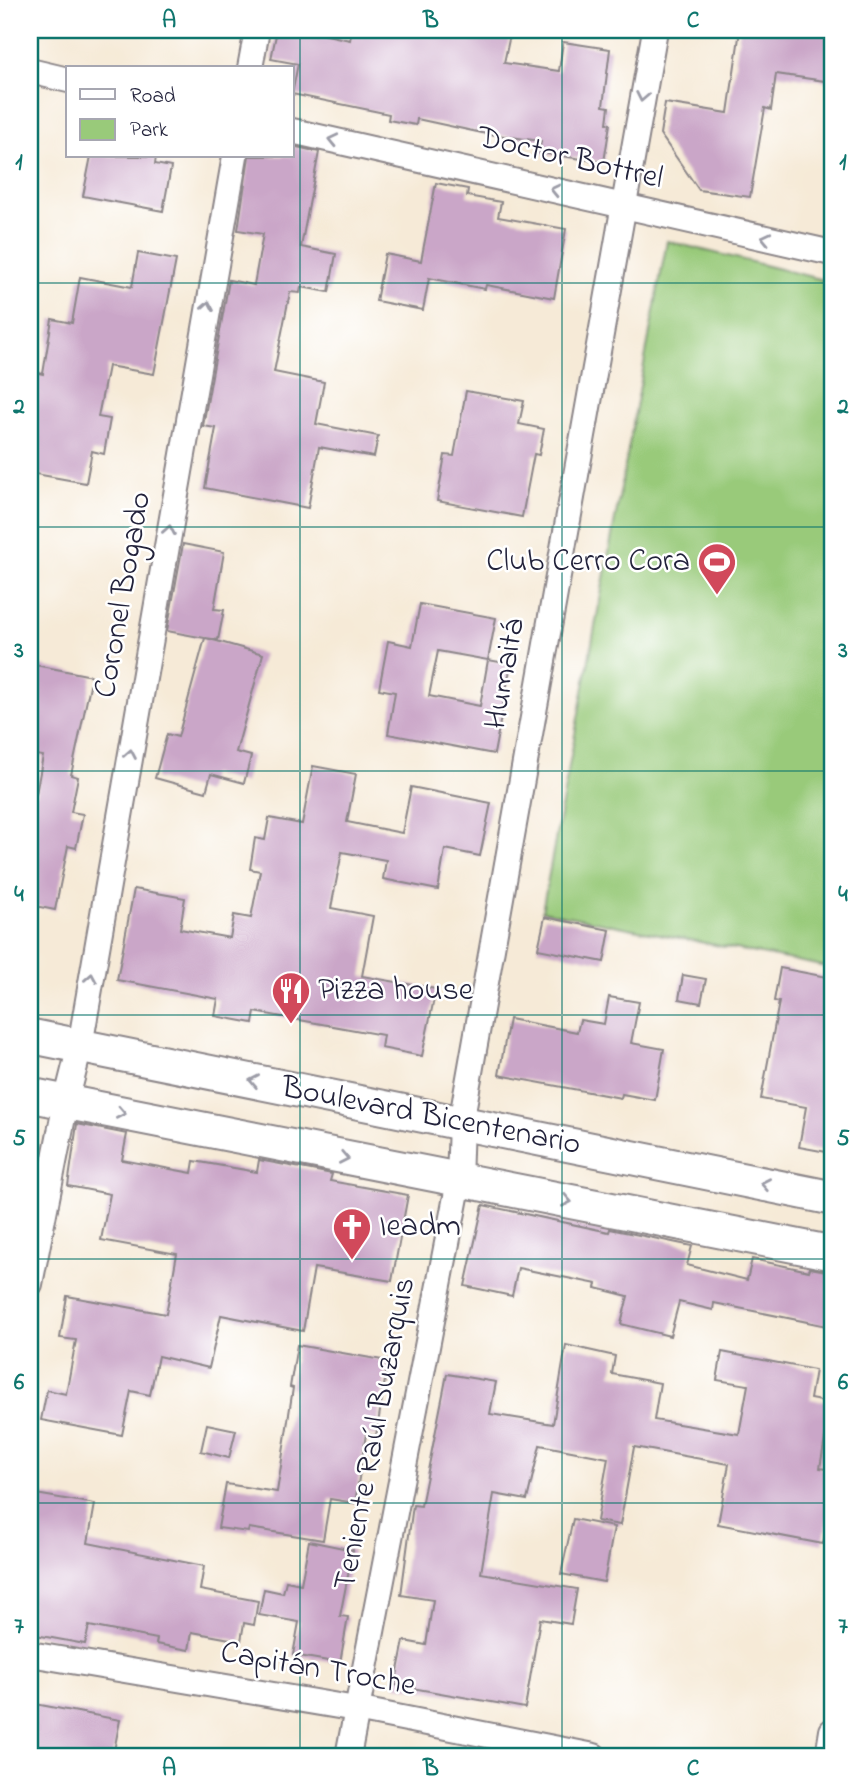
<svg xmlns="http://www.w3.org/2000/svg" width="862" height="1786" font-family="'Indie Flower',sans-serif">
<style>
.green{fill:#99ca7a;stroke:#5e765a;stroke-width:2}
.building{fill:#caa6c8;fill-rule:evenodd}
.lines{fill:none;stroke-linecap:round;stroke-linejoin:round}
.street-casing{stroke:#8c8689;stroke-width:28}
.secondary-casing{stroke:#8c8689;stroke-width:37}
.street{stroke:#fff;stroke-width:24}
.secondary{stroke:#fff;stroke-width:33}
.oneway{stroke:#9c9ca7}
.grid{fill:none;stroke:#0f766e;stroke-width:2;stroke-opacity:0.55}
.labels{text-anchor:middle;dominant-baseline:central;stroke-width:5;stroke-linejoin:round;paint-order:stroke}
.street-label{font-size:32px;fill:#22223b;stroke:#fff}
.poi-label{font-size:32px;fill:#22223b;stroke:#fff;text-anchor:start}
.neatline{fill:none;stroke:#0f766e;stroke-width:2.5}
.grid-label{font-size:23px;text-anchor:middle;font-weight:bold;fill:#0f766e}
</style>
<rect width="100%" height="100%" fill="#fff"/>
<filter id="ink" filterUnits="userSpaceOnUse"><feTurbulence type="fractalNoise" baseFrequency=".0143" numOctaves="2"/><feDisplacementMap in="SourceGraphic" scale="14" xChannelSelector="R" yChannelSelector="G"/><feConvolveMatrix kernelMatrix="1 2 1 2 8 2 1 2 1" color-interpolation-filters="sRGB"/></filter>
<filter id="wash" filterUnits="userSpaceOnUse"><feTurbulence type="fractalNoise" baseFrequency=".00686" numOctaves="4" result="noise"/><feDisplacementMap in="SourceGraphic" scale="28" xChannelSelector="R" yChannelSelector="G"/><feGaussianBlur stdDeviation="1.57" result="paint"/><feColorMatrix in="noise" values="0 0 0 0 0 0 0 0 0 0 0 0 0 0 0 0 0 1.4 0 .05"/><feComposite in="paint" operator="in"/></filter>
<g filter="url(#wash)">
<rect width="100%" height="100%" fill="#f6ead7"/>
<!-- green -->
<polygon class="green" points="667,241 832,282 832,968 542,911"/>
<g id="blocks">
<!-- building -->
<g class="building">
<polygon points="277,30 303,30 350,40 352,30 511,30 504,63 559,71 563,42 610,49 603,106 609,107 607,123 610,124 604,162 539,153 541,141 482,133 417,119 416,125 388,120 389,114 292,94 298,64 271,59"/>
<polygon points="740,30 832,30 832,82 776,74 771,110 765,108 750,197 699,190 660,134 665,103 728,113"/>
<polygon points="292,146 319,152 301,247 336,254 329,292 301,287 300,293 290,292 274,372 324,382 316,424 378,436 374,457 319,447 308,508 205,488 216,428 203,426 229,280 254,285 263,234 238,230 249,156 292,156"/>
<polygon points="91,156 156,156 155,164 171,167 163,211 83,196"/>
<polygon points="436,183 468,189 467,196 501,202 498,217 566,229 554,298 486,285 485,289 429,278 423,310 376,301 385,254 421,261"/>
<polygon points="138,253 176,260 154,374 108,366 98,417 110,419 104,454 92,451 86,483 30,473 30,397 34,372 43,374 52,319 72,323 80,277 132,287"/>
<polygon points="466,391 524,401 519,424 544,429 539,455 534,454 522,517 437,501 445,455 454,456"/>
<polygon points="183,544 224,552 214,609 224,610 218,640 206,638 263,654 236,752 251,756 244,783 211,774 206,792 155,778 167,734 178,737 205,638 167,631"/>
<path d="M420 604 496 618 488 660 511 664 494 754 388 734 395 692 379 689 388 641 412 646ZM438 651 488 660 480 706 429 696Z"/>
<polygon points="30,664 92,676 71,775 78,777 71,812 83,814 76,848 68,846 55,910 30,905 30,796 36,794 43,756 30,754"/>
<polygon points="313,766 356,774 347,822 402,833 411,787 491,803 480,856 445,849 438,890 383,879 386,860 342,852 331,908 373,916 362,976 436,989 422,1056 381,1048 383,1035 255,1012 253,1023 215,1016 218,999 117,980 134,889 185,898 180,929 230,938 234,915 251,918 260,871 250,869 255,838 265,840 269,818 302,824"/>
<polygon points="545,917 610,930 604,962 538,949"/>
<polygon points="780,968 832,978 832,1153 799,1147 806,1107 761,1099 779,1002 774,1001"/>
<polygon points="683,975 706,979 701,1003 679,999"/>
<polygon points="609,997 639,1002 631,1043 664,1049 655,1100 622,1094 621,1098 499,1075 509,1019 577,1032 580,1020 604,1024"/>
<polygon points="77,1124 127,1134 122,1160 192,1173 194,1161 257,1172 259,1160 332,1174 330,1181 408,1195 392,1281 314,1268 303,1331 221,1315 209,1368 158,1356 150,1395 131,1391 122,1435 41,1420 47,1390 66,1394 76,1340 60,1338 67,1296 166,1314 177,1254 101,1240 110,1194 68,1186"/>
<polygon points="483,1205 609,1232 610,1229 692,1246 687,1265 747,1280 752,1259 809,1271 810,1268 832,1272 832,1327 714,1303 713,1310 679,1302 670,1336 621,1324 628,1296 596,1288 597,1284 518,1268 512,1296 465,1286"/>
<polygon points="297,1345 388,1361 376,1436 366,1434 355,1503 330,1499 323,1540 249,1528 248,1532 218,1528 226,1484 277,1492 293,1388 290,1387"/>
<polygon points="566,1345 615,1356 612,1374 660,1383 654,1420 739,1434 748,1385 717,1380 722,1352 815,1370 810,1399 831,1403 820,1468 832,1470 832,1493 823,1544 718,1524 729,1464 634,1447 620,1525 597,1521 608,1458 540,1445 527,1500 494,1494 481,1573 577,1589 571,1624 540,1619 525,1708 395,1685 404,1641 426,1645 433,1600 401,1595 413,1505 421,1506 447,1374 496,1382 490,1414 553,1424"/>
<polygon points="207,1424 236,1430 229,1458 201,1451"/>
<polygon points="30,1493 95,1504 88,1543 204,1566 200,1590 258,1601 254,1625 244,1623 241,1641 192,1632 189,1650 156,1644 157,1639 89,1626 85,1644 30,1634"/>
<polygon points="573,1519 614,1527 604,1582 561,1574"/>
<polygon points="309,1541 353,1550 340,1616 348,1617 340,1663 293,1655 299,1622 259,1615 264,1589 283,1593 286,1581 301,1584"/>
<polygon points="30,1703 120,1720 113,1756 30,1756"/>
</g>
</g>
</g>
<g filter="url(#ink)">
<use href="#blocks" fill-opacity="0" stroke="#8c8689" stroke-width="2"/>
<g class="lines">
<!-- street casing -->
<g class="street-casing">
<g id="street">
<polyline points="250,68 257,30"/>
<polyline points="30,71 68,80"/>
<polyline points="292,131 832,253"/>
<polyline points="30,1284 66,1102 80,1046 235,156"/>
<polyline points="30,1654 356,1709 594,1756"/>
<polyline points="348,1756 459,1181 461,1123 655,30"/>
<polyline points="828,1756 832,1731"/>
</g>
</g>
<!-- secondary casing -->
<g class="secondary-casing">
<g id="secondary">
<polyline points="30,1036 832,1198"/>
<polyline points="30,1095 832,1253"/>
</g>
</g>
<!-- street -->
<use href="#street" class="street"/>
<!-- secondary -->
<use href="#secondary" class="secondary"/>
</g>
<!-- one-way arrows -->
<defs><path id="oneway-chevron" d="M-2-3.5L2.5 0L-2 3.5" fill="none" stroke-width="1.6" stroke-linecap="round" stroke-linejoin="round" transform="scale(1.75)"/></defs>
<g class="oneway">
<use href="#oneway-chevron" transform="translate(642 97) rotate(101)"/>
<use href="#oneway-chevron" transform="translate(333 140) rotate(-167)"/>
<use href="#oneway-chevron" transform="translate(555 190) rotate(-167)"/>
<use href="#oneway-chevron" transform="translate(766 238) rotate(-167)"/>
<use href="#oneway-chevron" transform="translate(208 306) rotate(-80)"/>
<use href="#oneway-chevron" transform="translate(169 530) rotate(-80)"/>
<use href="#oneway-chevron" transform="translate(130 754) rotate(-80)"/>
<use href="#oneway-chevron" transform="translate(91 978) rotate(-80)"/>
<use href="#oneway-chevron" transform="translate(254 1081) rotate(-169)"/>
<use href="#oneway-chevron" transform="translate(121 1113) rotate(11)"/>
<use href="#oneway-chevron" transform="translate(344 1158) rotate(11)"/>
<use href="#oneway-chevron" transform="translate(765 1184) rotate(-169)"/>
<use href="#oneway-chevron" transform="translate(567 1201) rotate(11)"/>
</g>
</g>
<!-- grid -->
<path class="grid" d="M300 30V1756M562 30V1756M30 283H832M30 527H832M30 771H832M30 1015H832M30 1259H832M30 1503H832"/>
<!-- icons -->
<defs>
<g id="stadium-pin" transform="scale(2.0125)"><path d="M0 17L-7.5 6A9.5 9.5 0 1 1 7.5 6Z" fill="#d1495b" stroke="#fff"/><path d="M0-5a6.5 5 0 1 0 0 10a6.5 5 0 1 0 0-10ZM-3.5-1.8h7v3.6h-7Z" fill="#fff"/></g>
<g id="restaurant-pin" transform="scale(2.0125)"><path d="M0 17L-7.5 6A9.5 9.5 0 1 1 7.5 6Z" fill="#d1495b" stroke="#fff"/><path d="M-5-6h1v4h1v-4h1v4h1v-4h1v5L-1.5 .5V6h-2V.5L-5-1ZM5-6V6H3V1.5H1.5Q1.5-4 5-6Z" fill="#fff"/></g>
<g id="church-pin" transform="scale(2.0125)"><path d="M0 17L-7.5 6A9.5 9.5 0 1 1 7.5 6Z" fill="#d1495b" stroke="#fff"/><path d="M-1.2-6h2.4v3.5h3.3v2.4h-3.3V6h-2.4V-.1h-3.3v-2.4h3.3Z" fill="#fff"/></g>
</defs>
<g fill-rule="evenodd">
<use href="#stadium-pin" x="717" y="562"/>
<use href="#restaurant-pin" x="291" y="991"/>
<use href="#church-pin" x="352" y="1227"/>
</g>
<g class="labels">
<!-- street labels -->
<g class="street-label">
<text transform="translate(570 159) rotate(13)">Doctor Bottrel</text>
<text transform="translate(124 595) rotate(-80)">Coronel Bogado</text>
<text transform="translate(506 674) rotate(-80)">Humaitá</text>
<text transform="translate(431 1117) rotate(11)">Boulevard Bicentenario</text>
<text transform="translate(376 1434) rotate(-79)">Teniente Raúl Buzarquis</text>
<text transform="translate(318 1670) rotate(10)">Capitán Troche</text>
</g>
<!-- poi labels -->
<g class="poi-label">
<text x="690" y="562" text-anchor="end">Club Cerro Cora</text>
<text x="318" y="991">Pizza house</text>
<text x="379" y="1227">Ieadm</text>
</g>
</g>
<!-- margin -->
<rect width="862" height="1786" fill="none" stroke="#fff" stroke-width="77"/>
<!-- legend -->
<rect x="66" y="66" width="228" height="91" fill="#ffffff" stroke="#a7a7b1" stroke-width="2"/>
<rect x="80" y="89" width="35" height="10" fill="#ffffff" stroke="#a7a7b1" stroke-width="2"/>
<text x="130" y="102" font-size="21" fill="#22223b">Road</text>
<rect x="80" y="119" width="35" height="21" fill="#99ca7a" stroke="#a7a7b1" stroke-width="2"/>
<text x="130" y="136" font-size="21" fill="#22223b">Park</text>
<rect x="38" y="38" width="786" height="1710" class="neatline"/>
<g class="grid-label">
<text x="169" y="27">A</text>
<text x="431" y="27">B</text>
<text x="693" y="27">C</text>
<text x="19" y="169">1</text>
<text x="843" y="169">1</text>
<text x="19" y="413">2</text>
<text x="843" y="413">2</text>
<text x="19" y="657">3</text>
<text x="843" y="657">3</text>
<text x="19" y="901">4</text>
<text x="843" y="901">4</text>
<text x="19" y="1145">5</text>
<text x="843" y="1145">5</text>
<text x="19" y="1389">6</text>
<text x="843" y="1389">6</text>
<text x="19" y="1633">7</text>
<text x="843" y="1633">7</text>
<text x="169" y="1775">A</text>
<text x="431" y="1775">B</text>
<text x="693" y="1775">C</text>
</g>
</svg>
